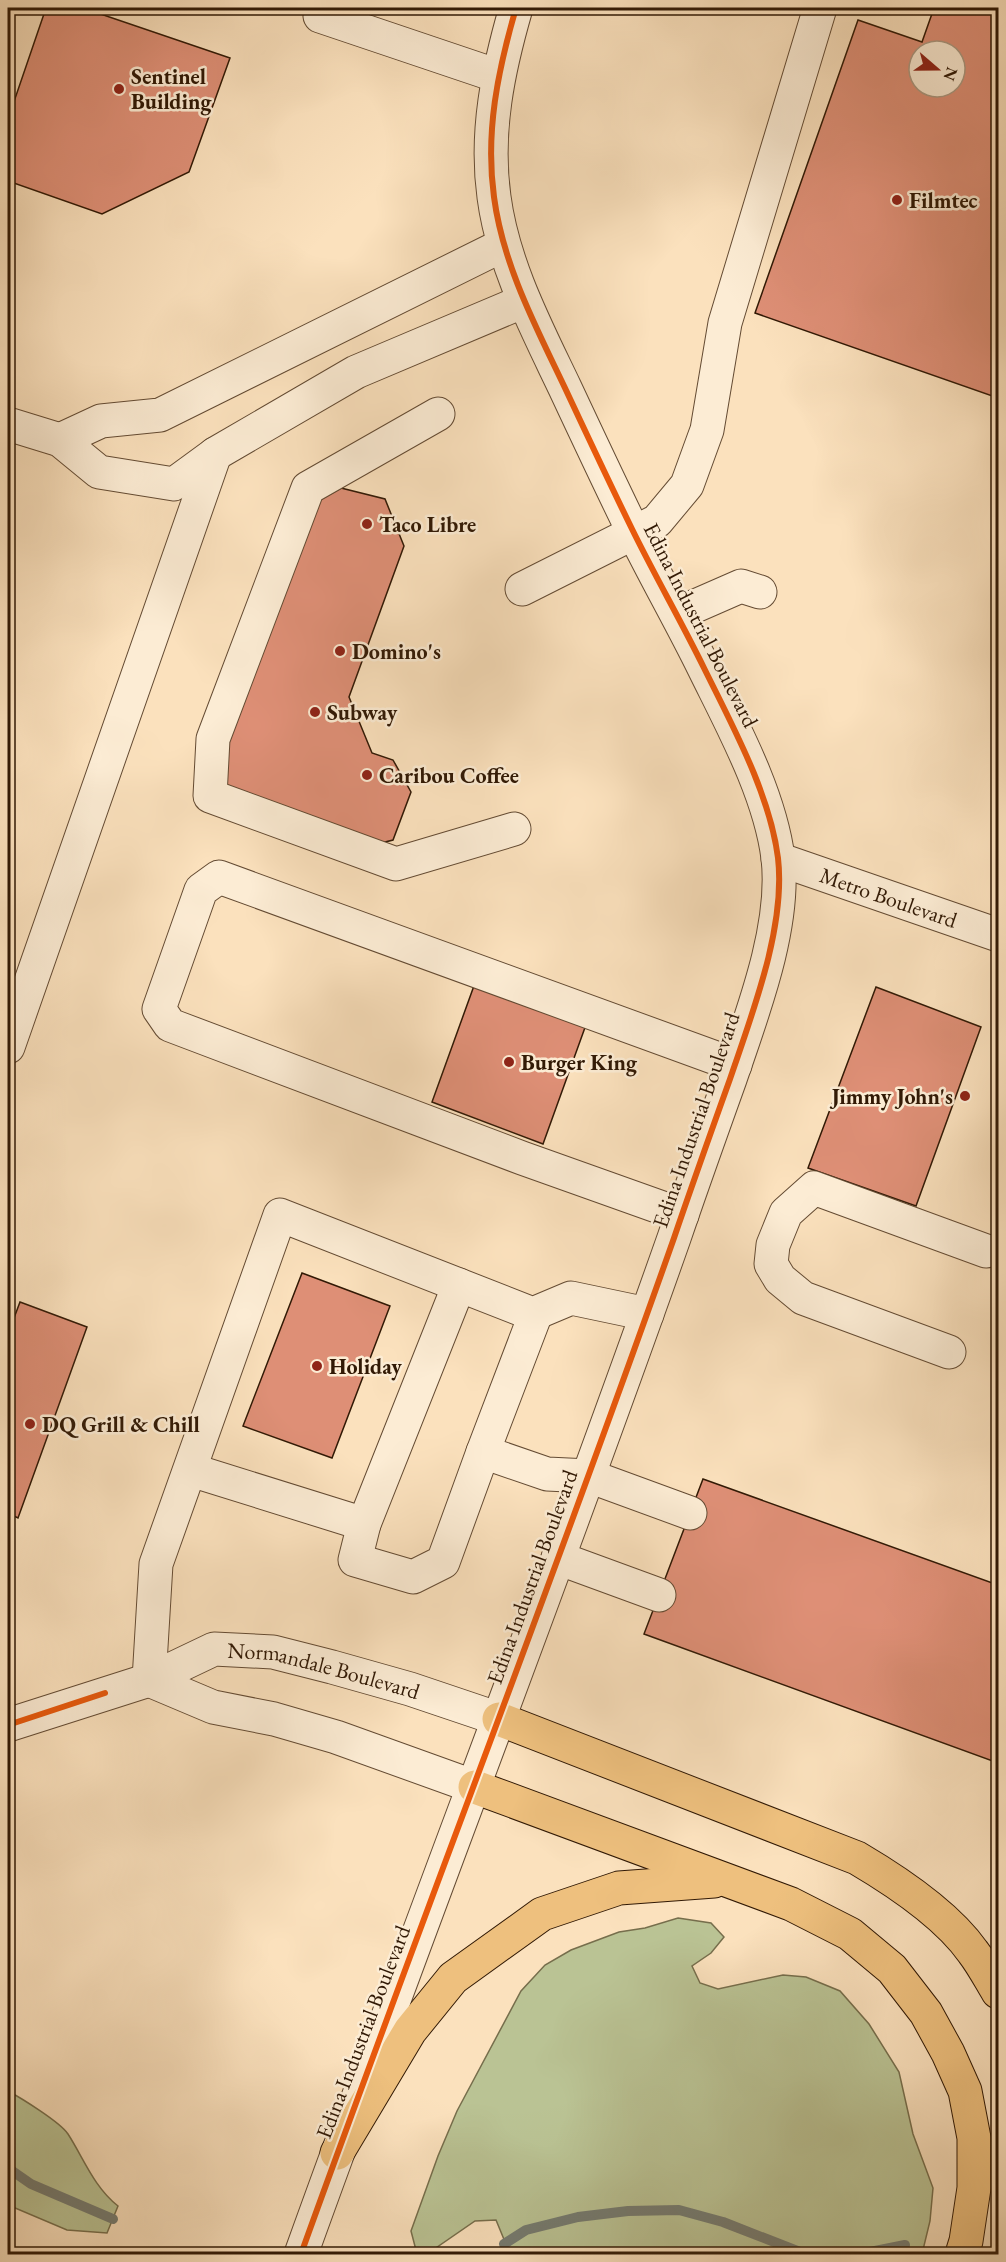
<svg xmlns="http://www.w3.org/2000/svg" width="1006" height="2262" font-family="'EB Garamond',serif">
<style>
.green{fill:#bac394;stroke:#766e4c;stroke-width:1.5}
.lines{fill:none;stroke-linecap:round;stroke-linejoin:round}
.stream{stroke:#747b71;stroke-width:10}
.building{fill:#de8f76;stroke:#311905;stroke-width:1.5;fill-rule:evenodd}
.minor-casing{stroke:#644b33;stroke-width:35}
.highway-casing{stroke:#311905;stroke-width:35}
.minor{stroke:#fcecd4;stroke-width:33}
.highway{stroke:#eec07e;stroke-width:33}
.cycleway-casing{stroke:#fcecd4;stroke-width:10}
.cycleway{stroke:#e8590c;stroke-width:6}
.poi-dot{fill:#8f2418;stroke:#fcecd4;stroke-width:2}
.labels{text-anchor:middle;dominant-baseline:central;stroke-width:5;stroke-linejoin:round;paint-order:stroke}
.poi-label{font-size:22px;font-weight:bold;fill:#311905;stroke:#fcecd4;text-anchor:start}
.street-label{font-size:22px;fill:#311905;stroke:#fcecd4}
</style>
<rect width="100%" height="100%" fill="#fbe1bd"/>
<filter id="stains"><feTurbulence type="fractalNoise" baseFrequency=".00333" numOctaves="4"/><feColorMatrix values="0 0 0 0 .2 0 0 0 0 .09 0 0 0 0 .02 0 0 0 .5 -.17"/></filter>
<radialGradient id="worn" r=".72"><stop offset=".6" stop-color="#630" stop-opacity="0"/><stop offset="1" stop-color="#630" stop-opacity=".3"/></radialGradient>
<!-- green -->
<g class="green">
<polygon points="678,1918 711,1923 724,1937 711,1953 692,1966 700,1983 718,1989 783,1975 806,1977 840,1991 869,2024 899,2072 913,2134 933,2188 930,2221 922,2254 510,2254 496,2220 475,2221 427,2254 417,2254 411,2231 438,2156 457,2111 521,1991 545,1965 571,1950 619,1932 645,1928"/>
<path d="M8 2091C21 2098 60 2122 68 2134 84 2159 94 2187 118 2206L107 2233 67 2230 8 2205Z"/>
</g>
<g class="lines">
<!-- stream -->
<g class="stream">
<polyline points="8,2168 31,2184 113,2219"/>
<polyline points="504,2244 526,2230 578,2217 628,2211 679,2210 723,2222 805,2254"/>
<polyline points="860,2254 905,2245"/>
</g>
</g>
<!-- building -->
<g class="building">
<polygon points="46,8 83,8 230,58 189,172 102,214 8,181 8,119"/>
<path d="M934 8H998V398L755 313 858 20 922 42ZM919 51H955V87H919Z"/>
<polygon points="341,488 385,499 404,546 349,697 372,753 393,760 411,792 393,840 361,848 223,798 212,766 307,507"/>
<polygon points="475,983 587,1022 543,1144 432,1102"/>
<polygon points="876,987 981,1027 916,1206 808,1168"/>
<polygon points="302,1273 390,1306 332,1458 243,1426"/>
<polygon points="20,1302 87,1327 18,1518 8,1513 8,1334"/>
<polygon points="703,1479 998,1585 998,1763 644,1634"/>
</g>
<g class="lines">
<!-- minor casing -->
<g class="minor-casing">
<g id="minor">
<polyline points="320,16 498,76"/>
<polyline points="438,414 308,488 213,739 210,796 396,864 514,829"/>
<polyline points="8,424 60,440 99,472 174,484 215,454 356,372 524,301"/>
<polyline points="60,440 101,421 160,415 503,245"/>
<polyline points="522,589 657,521 687,485 707,430 725,323 820,8"/>
<polyline points="677,614 741,586 760,592"/>
<path id="s1" d="M778 859 998 935"/>
<polyline points="8,1047 215,454"/>
<polyline points="682,1215 522,1158 170,1025 159,1009 201,890 219,877 735,1065"/>
<polyline points="536,1313 483,1452 547,1474 589,1476 690,1513"/>
<polyline points="949,1352 803,1298 780,1279 771,1264 773,1245 786,1213 814,1188 986,1251"/>
<polyline points="191,1470 364,1524 355,1560 413,1577 443,1562 483,1452"/>
<polyline points="364,1524 459,1285"/>
<polyline points="558,1558 659,1595"/>
<polyline points="149,1680 156,1564 280,1215 533,1314 571,1298 647,1314"/>
<polyline points="149,1680 213,1707 274,1719 336,1737 475,1787"/>
<path id="s2" d="M8 1725 149 1680 214 1649 273 1652 332 1667 410 1689 499 1719"/>
<path d="M301 2254C423 1915 554 1579 674 1238 692 1185 711 1132 730 1079 752 1014 786 927 778 858 770 794 732 725 704 668 681 621 655 576 632 529 609 482 587 435 565 388 536 327 503 265 494 197 485 132 498 70 516 8"/>
</g>
</g>
<!-- highway casing -->
<g class="highway-casing">
<g id="highway">
<path d="M499 1719 857 1858C896 1881 947 1915 973 1952 983 1965 990 1979 998 1992"/>
<polyline points="475,1787 791,1904 850,1934 892,1969 926,2013 948,2053 965,2091 974,2138 974,2188 966,2241 962,2254"/>
<polyline points="337,2153 410,2031 453,1978 542,1914 619,1888 714,1881"/>
</g>
</g>
<!-- minor -->
<use href="#minor" class="minor"/>
<!-- highway -->
<use href="#highway" class="highway"/>
<!-- cycleway casing -->
<g class="cycleway-casing">
<g id="cycleway">
<polyline points="8,1725 105,1693"/>
<path d="M301 2254C423 1915 554 1579 674 1238 692 1185 711 1132 730 1079 752 1014 786 927 778 858 770 794 732 725 704 668 681 621 655 576 632 529 609 482 587 435 565 388 536 327 503 265 494 197 485 132 498 70 516 8"/>
</g>
</g>
<!-- cycleway -->
<use href="#cycleway" class="cycleway"/>
</g>
<!-- markers -->
<g class="poi-dot">
<circle cx="119" cy="89" r="6"/>
<circle cx="897" cy="200" r="6"/>
<circle cx="367" cy="524" r="6"/>
<circle cx="340" cy="651" r="6"/>
<circle cx="315" cy="712" r="6"/>
<circle cx="367" cy="775" r="6"/>
<circle cx="509" cy="1062" r="6"/>
<circle cx="965" cy="1096" r="6"/>
<circle cx="317" cy="1366" r="6"/>
<circle cx="30" cy="1424" r="6"/>
</g>
<g class="labels">
<!-- poi labels -->
<g class="poi-label">
<text x="131" y="76">Sentinel<tspan x="131" dy="25">Building</tspan></text>
<text x="909" y="200">Filmtec</text>
<text x="379" y="524">Taco Libre</text>
<text x="352" y="651">Domino's</text>
<text x="327" y="712">Subway</text>
<text x="379" y="775">Caribou Coffee</text>
<text x="521" y="1062">Burger King</text>
<text x="953" y="1096" text-anchor="end">Jimmy John's</text>
<text x="329" y="1366">Holiday</text>
<text x="42" y="1424">DQ Grill &amp; Chill</text>
</g>
<!-- street labels -->
<g class="street-label">
<text transform="translate(701 625) rotate(63)">Edina Industrial Boulevard</text>
<text stroke="none"><textPath href="#s1" startOffset="117">Metro Boulevard</textPath></text>
<text transform="translate(696 1120) rotate(-71)">Edina Industrial Boulevard</text>
<text transform="translate(532 1577) rotate(-70)">Edina Industrial Boulevard</text>
<text stroke="none"><textPath href="#s2" startOffset="332">Normandale Boulevard</textPath></text>
<text transform="translate(363 2032) rotate(-69)">Edina Industrial Boulevard</text>
</g>
</g>
<!-- margin -->
<rect width="1006" height="2262" fill="none" stroke="#fbe1bd" stroke-width="30"/>
<rect x="9" y="9" width="988" height="2244" fill="none" stroke="#311905" stroke-width="3"/>
<rect x="15" y="15" width="976" height="2232" fill="none" stroke="#311905" stroke-width="1.5"/>
<!-- north arrow -->
<g transform="translate(937 69) rotate(110)"><circle r="28" fill="#fcecd4" stroke="#ab9881" stroke-width="1.5"/>
<path d="M0-4.5L10 22L0 15L-10 22Z" fill="#8f2418"/>
<text y="-9" font-size="16" font-weight="bold" text-anchor="middle" fill="#311905">N</text>
</g>
<rect width="100%" height="100%" filter="url(#stains)"/>
<rect width="100%" height="100%" fill="url(#worn)"/>
</svg>
